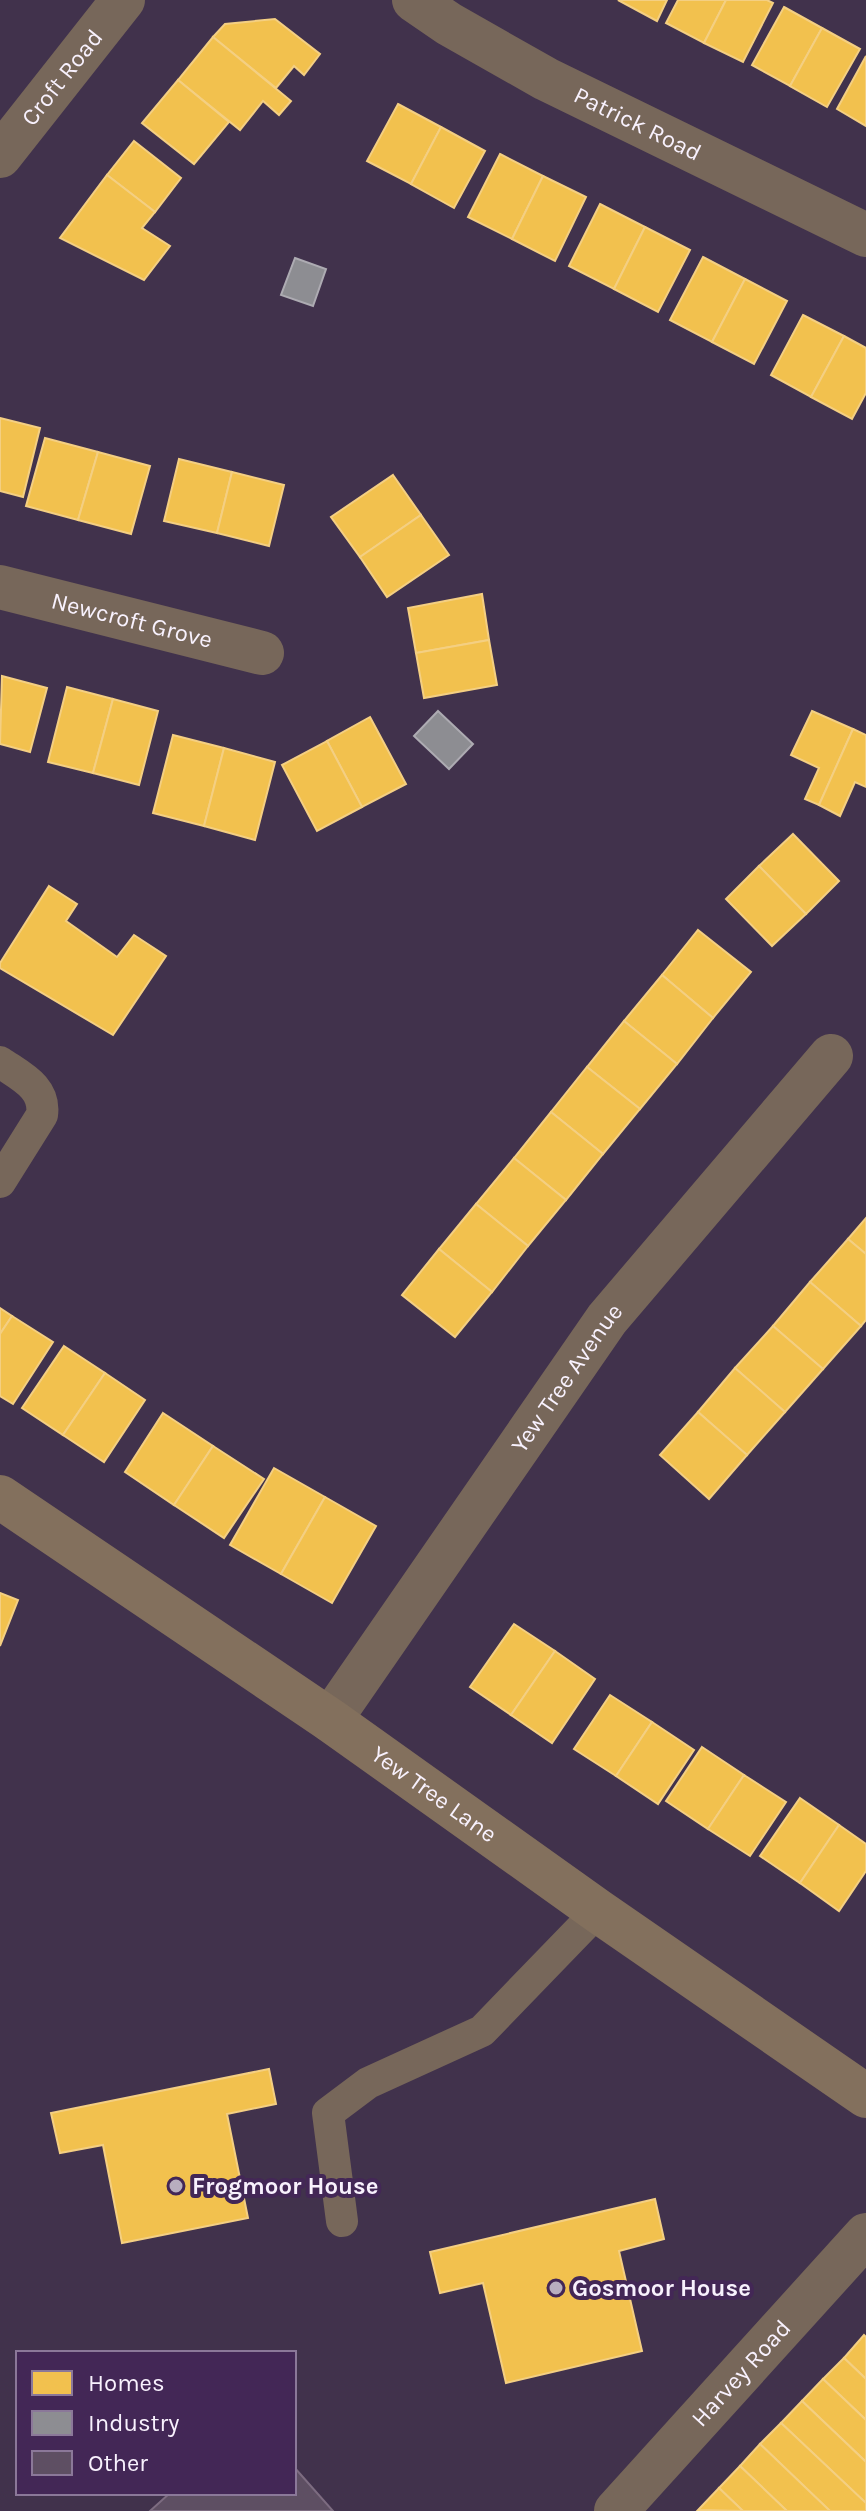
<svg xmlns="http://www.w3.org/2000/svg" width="866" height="2511" font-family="Karla,sans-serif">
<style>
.homes{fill:#f2c14e;stroke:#f4cf82;stroke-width:2}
.industry{fill:#8d8d92;stroke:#adabb2;stroke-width:2}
.building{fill:#5e4f63;stroke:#7d6c81;stroke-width:2}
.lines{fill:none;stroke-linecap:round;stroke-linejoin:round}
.lane{stroke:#77675a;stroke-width:32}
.street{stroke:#77675a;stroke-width:44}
.secondary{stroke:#83705d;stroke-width:44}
.poi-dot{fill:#b8aebf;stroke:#432756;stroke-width:3}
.labels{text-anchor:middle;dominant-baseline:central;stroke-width:8;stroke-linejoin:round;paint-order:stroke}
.street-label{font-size:24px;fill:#f8f1fd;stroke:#432756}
.poi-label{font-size:24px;font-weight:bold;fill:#f8f1fd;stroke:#432756;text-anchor:start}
</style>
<rect width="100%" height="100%" fill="#41324c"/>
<!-- homes -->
<g class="homes">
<polygon points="618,0 667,0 657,21"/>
<polygon points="678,0 726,0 704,43 666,23"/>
<polygon points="726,0 767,0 773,3 743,62 704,43"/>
<polygon points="784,7 822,28 790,86 752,65"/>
<polygon points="275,19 320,54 304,75 294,66 276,88 213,37 225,24"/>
<polygon points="822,28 860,49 827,107 790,86"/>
<polygon points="213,37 291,101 279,115 263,101 240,130 178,80"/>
<polygon points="866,56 866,126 837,109"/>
<polygon points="178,80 229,122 194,164 142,123"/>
<polygon points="398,104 441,127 411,184 367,161"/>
<polygon points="441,127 485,151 454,208 411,184"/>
<polygon points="134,141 181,178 155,212 107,175"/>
<polygon points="500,154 543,176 512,239 468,217"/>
<polygon points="107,175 155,212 142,228 170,246 144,280 60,238"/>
<polygon points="543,176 586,197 555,261 512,239"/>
<polygon points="600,204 645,227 614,289 569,266"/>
<polygon points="645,227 690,250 658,312 614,289"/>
<polygon points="703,257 745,279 712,342 670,320"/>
<polygon points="745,279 787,301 754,364 712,342"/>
<polygon points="803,315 844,336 811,397 771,375"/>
<polygon points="844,336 866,348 866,393 852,419 811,397"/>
<polygon points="0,418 40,428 23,497 0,491"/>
<polygon points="45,438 98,452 78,520 26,506"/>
<polygon points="98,452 150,466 131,534 78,520"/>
<polygon points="179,459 232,472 217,533 164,521"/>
<polygon points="232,472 284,485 269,546 217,533"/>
<polygon points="393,475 421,515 360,557 331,517"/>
<polygon points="421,515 449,555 387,597 360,557"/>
<polygon points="482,594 489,640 416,653 408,608"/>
<polygon points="489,640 497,685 424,698 416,653"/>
<polygon points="2,676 47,688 30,752 0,744"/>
<polygon points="67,687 113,699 93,773 48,762"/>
<polygon points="113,699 158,711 139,785 93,773"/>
<polygon points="812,711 853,729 819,805 805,799 819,768 791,755"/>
<polygon points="370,717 406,784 362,807 327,741"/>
<polygon points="853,729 866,735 866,787 855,782 840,816 819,805"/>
<polygon points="173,735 224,748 204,826 153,813"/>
<polygon points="327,741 362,807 317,831 282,765"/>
<polygon points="224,748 275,762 255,840 204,826"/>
<polygon points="793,834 839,881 806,914 759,866"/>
<polygon points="759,866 806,914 772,946 726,899"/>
<polygon points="49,886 77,904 66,921 117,957 134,935 166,956 113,1035 0,968 0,963"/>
<polygon points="698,930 751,972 713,1018 662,975"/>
<polygon points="662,975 713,1018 677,1064 624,1021"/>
<polygon points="624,1021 677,1064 640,1109 587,1067"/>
<polygon points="587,1067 640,1109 603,1154 551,1112"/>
<polygon points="551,1112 603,1154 566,1200 514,1158"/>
<polygon points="514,1158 566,1200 528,1246 476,1204"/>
<polygon points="476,1204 528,1246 492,1292 439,1249"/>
<polygon points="866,1218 866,1254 848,1239"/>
<polygon points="848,1239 866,1254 866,1320 861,1326 810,1282"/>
<polygon points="439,1249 492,1292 455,1337 402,1295"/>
<polygon points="810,1282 861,1326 823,1369 773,1326"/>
<polygon points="0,1308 12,1316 0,1334"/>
<polygon points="12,1316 53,1342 13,1404 0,1396 0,1334"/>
<polygon points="773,1326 823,1369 785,1412 735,1368"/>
<polygon points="64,1346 105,1373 63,1435 22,1408"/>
<polygon points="735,1368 785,1412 747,1455 698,1412"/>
<polygon points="105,1373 145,1400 104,1462 63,1435"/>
<polygon points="698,1412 747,1455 709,1499 660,1455"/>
<polygon points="163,1413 213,1446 174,1505 125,1472"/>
<polygon points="213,1446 264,1479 224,1538 174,1505"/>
<polygon points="274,1468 325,1497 281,1574 230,1545"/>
<polygon points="325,1497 376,1526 332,1603 281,1574"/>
<polygon points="0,1593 18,1600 0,1646"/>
<polygon points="514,1624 555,1651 511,1715 470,1687"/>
<polygon points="555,1651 595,1679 552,1743 511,1715"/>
<polygon points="610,1695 652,1722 616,1776 574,1749"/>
<polygon points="652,1722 694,1750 658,1804 616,1776"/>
<polygon points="702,1747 744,1775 708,1829 666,1801"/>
<polygon points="744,1775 786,1802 750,1856 708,1829"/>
<polygon points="800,1798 839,1825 800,1883 760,1856"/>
<polygon points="839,1825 866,1844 866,1871 839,1911 800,1883"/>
<polygon points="269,2069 276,2104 227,2114 248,2218 122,2243 103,2145 60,2153 51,2113"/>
<polygon points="655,2199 664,2239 619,2251 642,2351 506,2383 483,2283 440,2293 430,2252"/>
<polygon points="864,2335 866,2337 866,2379 844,2358"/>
<polygon points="844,2358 866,2379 866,2420 823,2379"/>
<polygon points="823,2379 866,2420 866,2462 802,2401"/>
<polygon points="802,2401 866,2462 866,2503 781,2423"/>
<polygon points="781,2423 866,2503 866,2511 830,2511 760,2444"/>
<polygon points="760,2444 830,2511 787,2511 740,2466"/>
<polygon points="740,2466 787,2511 743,2511 719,2488"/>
<polygon points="719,2488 743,2511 698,2510"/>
</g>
<!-- industry -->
<g class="industry">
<polygon points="295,258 326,269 313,306 281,295"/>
<polygon points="438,711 473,744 449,769 414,736"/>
</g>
<!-- building -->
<polygon class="building" points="294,2467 333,2511 150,2511 170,2493 294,2493"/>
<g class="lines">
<!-- lane -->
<g class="lane">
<path d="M0 1062C20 1076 46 1087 42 1115L0 1182"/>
<polyline points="342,2221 328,2113 368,2083 482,2031 598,1911"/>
</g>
<!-- street -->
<g class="street">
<path id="s1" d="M414 0 449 24 546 79 866 235"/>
<path id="s2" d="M0 156 123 0"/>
<path id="s3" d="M0 587 262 653"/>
<path id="s4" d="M330 1720 607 1319 831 1056"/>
<path id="s5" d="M616 2511 866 2235"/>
</g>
<!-- secondary -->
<path class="secondary" id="s6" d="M0 1497 330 1720 598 1911 866 2096"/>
</g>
<!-- markers -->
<g class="poi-dot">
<circle cx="176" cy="2186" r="8"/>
<circle cx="556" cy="2288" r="8"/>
</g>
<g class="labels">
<!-- street labels -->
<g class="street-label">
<text stroke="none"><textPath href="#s2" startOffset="100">Croft Road</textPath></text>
<text stroke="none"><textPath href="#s1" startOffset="256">Patrick Road</textPath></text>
<text stroke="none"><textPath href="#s3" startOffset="136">Newcroft Grove</textPath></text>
<text stroke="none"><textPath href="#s4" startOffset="416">Yew Tree Avenue</textPath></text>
<text stroke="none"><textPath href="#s6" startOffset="526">Yew Tree Lane</textPath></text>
<text stroke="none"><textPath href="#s5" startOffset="186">Harvey Road</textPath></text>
</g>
<!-- poi labels -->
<g class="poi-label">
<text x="192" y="2186">Frogmoor House</text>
<text x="572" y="2288">Gosmoor House</text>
</g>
</g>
<!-- legend -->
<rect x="16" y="2351" width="280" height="144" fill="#432756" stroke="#8b7899" stroke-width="2"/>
<rect x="32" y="2371" width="40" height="24" fill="#f2c14e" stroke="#8b7899" stroke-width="2"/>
<text x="88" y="2391" font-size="24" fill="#f8f1fd">Homes</text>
<rect x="32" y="2411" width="40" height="24" fill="#8d8d92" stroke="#8b7899" stroke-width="2"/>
<text x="88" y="2431" font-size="24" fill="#f8f1fd">Industry</text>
<rect x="32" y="2451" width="40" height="24" fill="#5e4f63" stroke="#8b7899" stroke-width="2"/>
<text x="88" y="2471" font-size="24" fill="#f8f1fd">Other</text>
</svg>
